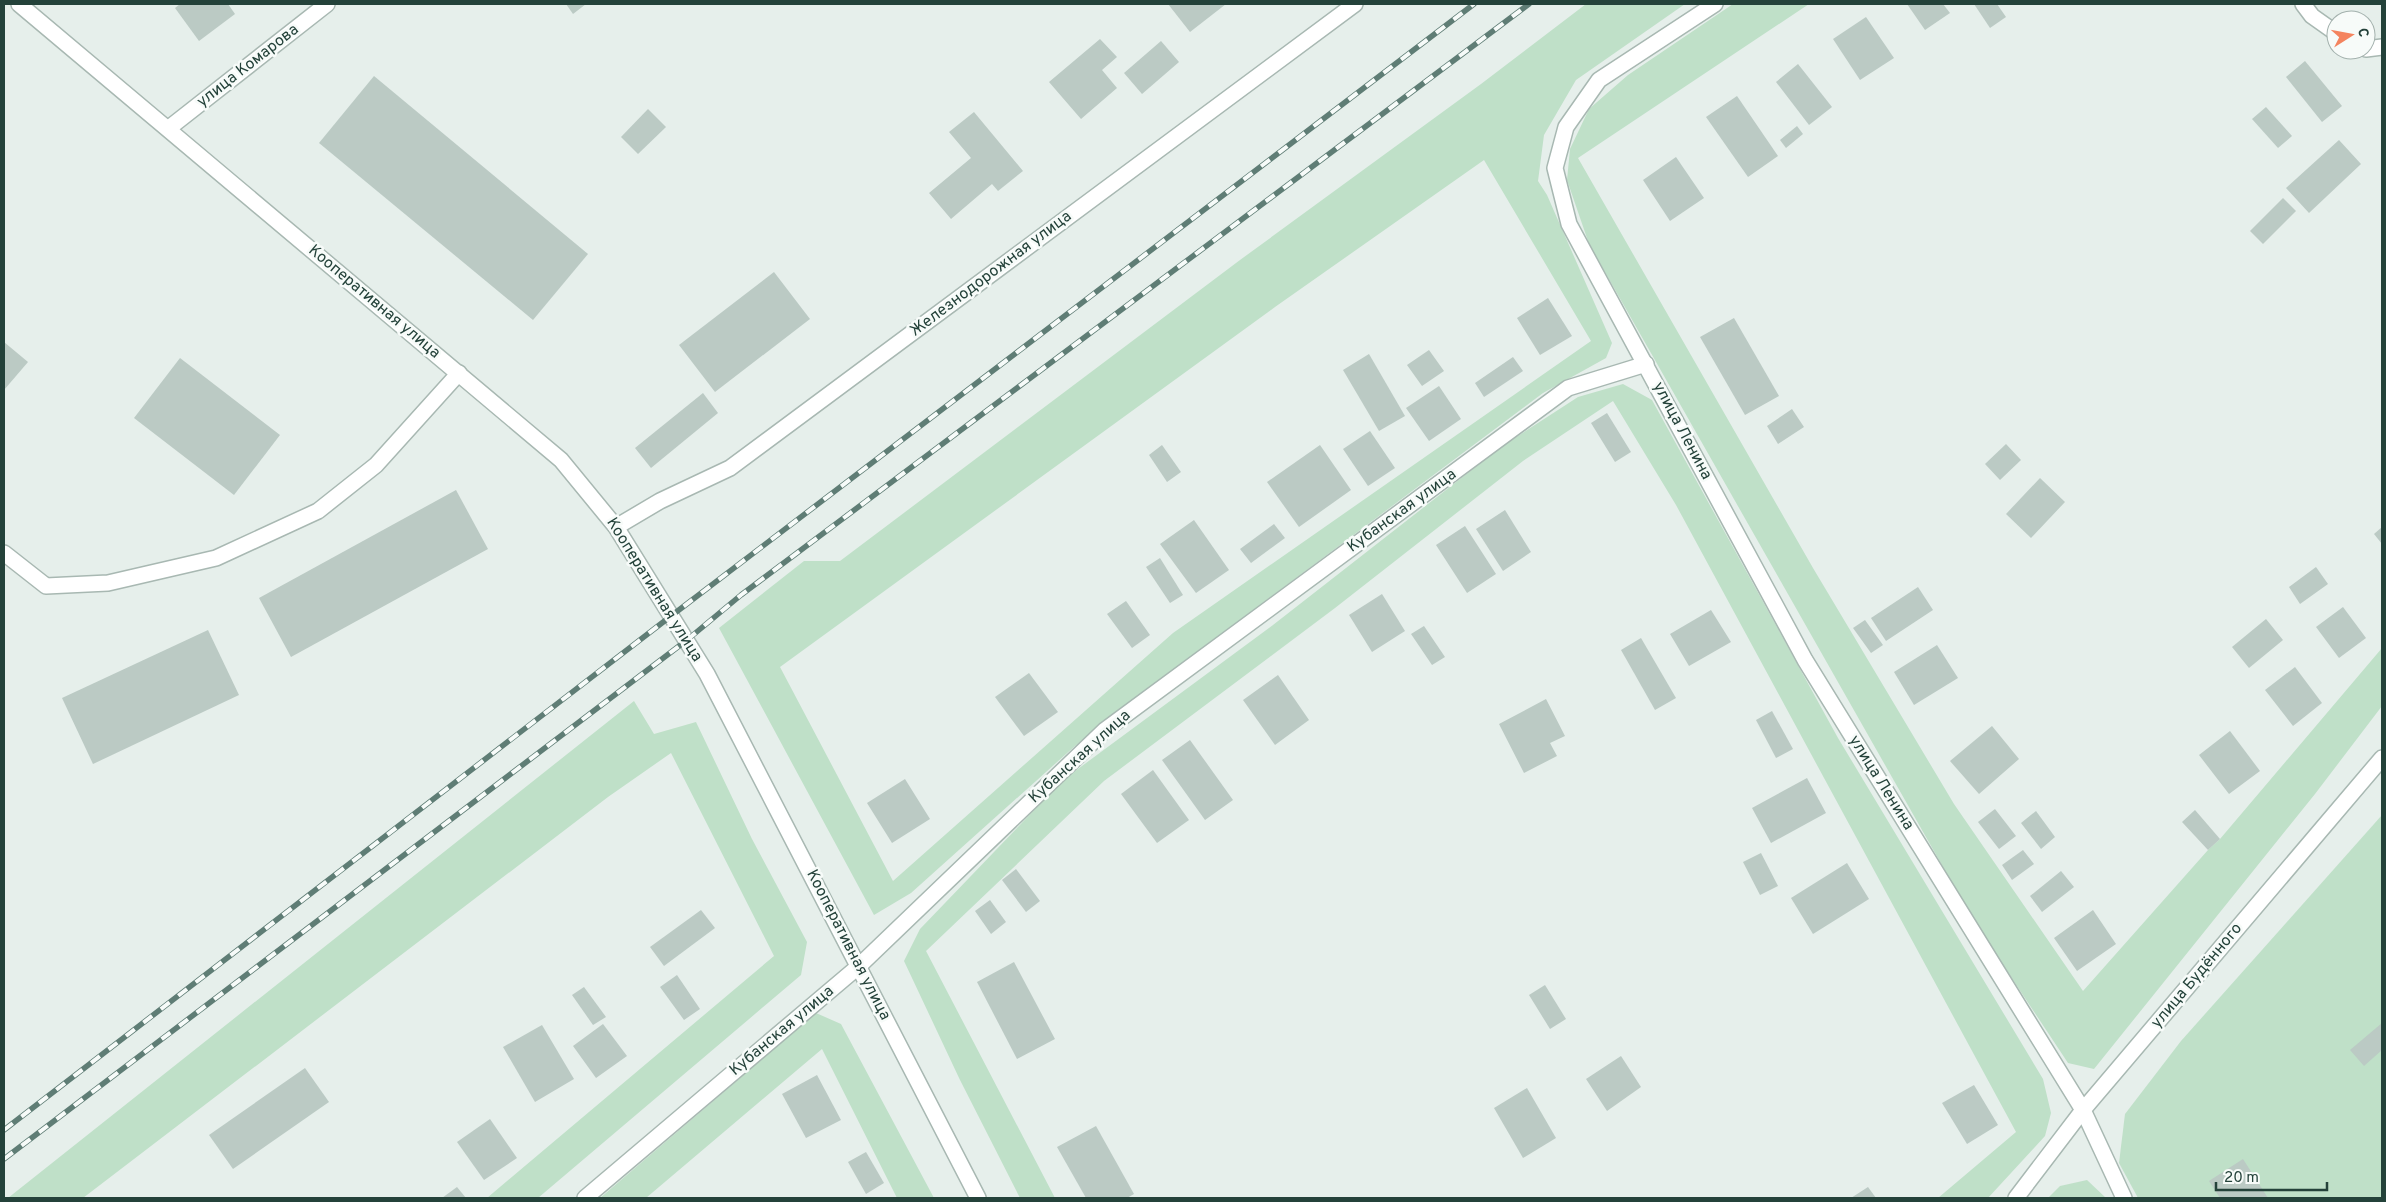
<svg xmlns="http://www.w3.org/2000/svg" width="2386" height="1202" font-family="Overpass,sans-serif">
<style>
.green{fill:#bfe0c8;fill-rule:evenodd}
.building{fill:#bbcac4}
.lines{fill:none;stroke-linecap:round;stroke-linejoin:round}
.service-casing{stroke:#a8b8b2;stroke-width:18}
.minor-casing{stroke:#a8b8b2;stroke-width:18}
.tertiary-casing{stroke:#a8b8b2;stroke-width:18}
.service{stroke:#fff;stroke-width:15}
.minor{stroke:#fff;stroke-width:15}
.tertiary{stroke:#fff;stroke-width:15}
.rail-casing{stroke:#5f7d75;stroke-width:5.5}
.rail{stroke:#f7fbf9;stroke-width:4;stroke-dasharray:11;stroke-linecap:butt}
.labels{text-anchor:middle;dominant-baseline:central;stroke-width:5;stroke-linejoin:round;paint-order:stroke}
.street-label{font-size:16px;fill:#24423a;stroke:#f7fbf9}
</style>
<rect width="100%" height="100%" fill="#e6efeb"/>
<!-- green -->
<g class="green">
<path d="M1586 4H1685L1576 80 1544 135 1538 181 1547 195 1612 343 1606 358 1543 393 1200 650 1075 746 911 893 874 915 719 628 804 561H840L1240 260 1481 84ZM1484 160 1591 341 1173 633 893 881 780 667 1275 307Z"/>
<polygon points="1733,4 1809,4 1578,158 1813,568 1954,804 2083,991 2208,850 2220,839 2382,648 2382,706 2315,794 2094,1069 2068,1063 1972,918 1589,244 1567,180 1570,149 1589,109 1628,75"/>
<polygon points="1623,384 1652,400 1838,738 2043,1079 2051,1113 2045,1136 1988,1198 1938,1198 2016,1132 1676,505 1613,401 1523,461 1335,608 1104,781 926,951 1055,1198 1020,1198 960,1080 904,961 920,929 1063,780 1273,625 1501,447 1578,397"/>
<polygon points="634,701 654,734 696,722 752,839 807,942 801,975 538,1198 487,1198 774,956 671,753 608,797 83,1198 8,1198"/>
<polygon points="2382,815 2382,1198 2138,1198 2119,1163 2125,1114 2181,1041"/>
<polygon points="816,1013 841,1024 934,1198 897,1198 822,1049 646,1198 600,1198"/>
<polygon points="2087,1180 2106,1198 2048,1198 2060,1186"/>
</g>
<!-- building -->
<g class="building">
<polygon points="180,4 228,4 235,14 199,41 175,8"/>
<polygon points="566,4 586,4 573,14"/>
<polygon points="1168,4 1226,4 1190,32"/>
<polygon points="1907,4 1943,4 1950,13 1925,30"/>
<polygon points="1974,4 1997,4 2006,17 1990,28"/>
<polygon points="1866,17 1894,58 1860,80 1833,39"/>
<polygon points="1100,39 1117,57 1102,70 1117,88 1081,119 1049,82"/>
<polygon points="1161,41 1179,62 1142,94 1124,73"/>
<polygon points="2305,61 2342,106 2322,122 2286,77"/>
<polygon points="1798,64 1832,107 1809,125 1776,82"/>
<polygon points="374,76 588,254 533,320 319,143"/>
<polygon points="1737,96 1778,156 1748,177 1706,117"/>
<polygon points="2266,107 2292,136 2278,148 2252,119"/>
<polygon points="648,109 666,127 638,154 621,137"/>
<polygon points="974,112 1023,171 998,191 992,184 951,219 929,193 971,158 949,132"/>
<polygon points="1797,126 1803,134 1786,148 1780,140"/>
<polygon points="2339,140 2361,164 2309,213 2286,188"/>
<polygon points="1676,157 1704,198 1670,221 1643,180"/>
<polygon points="2283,198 2296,211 2263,244 2250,231"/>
<polygon points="774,272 810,319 715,392 679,345"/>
<polygon points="1548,298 1572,336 1540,355 1517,318"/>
<polygon points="1734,318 1779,396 1745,415 1700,337"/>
<polygon points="4,342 28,362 4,390"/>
<polygon points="1429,350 1444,371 1422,386 1407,365"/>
<polygon points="1369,354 1405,416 1379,431 1343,370"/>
<polygon points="1513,357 1523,371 1484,397 1475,383"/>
<polygon points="180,358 280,435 234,495 134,418"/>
<polygon points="1439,386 1461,419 1429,441 1406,408"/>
<polygon points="703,393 718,413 651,468 635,448"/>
<polygon points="1792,409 1804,427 1778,444 1767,426"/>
<polygon points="1607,413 1631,452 1615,462 1591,423"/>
<polygon points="1370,431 1395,468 1368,486 1343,449"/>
<polygon points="2006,444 2021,460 2000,480 1985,464"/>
<polygon points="1162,445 1181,472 1167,482 1149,455"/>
<polygon points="1320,445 1351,490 1299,527 1267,482"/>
<polygon points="2040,478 2065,502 2031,538 2006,514"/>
<polygon points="456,490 488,549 291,657 259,598"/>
<polygon points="1505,510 1531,552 1503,571 1476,529"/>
<polygon points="1194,520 1229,570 1196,593 1160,544"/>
<polygon points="1274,524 1285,538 1251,563 1240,549"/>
<polygon points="1465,526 1496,574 1467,593 1436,545"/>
<polygon points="2382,527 2382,544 2374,534"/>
<polygon points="1160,558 1183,595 1170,603 1146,567"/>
<polygon points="2316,567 2328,584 2300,604 2289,587"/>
<polygon points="1918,587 1933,610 1886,641 1871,618"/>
<polygon points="1382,594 1405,631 1372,652 1349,615"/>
<polygon points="1126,601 1150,635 1132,648 1107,614"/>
<polygon points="2343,607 2366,638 2339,658 2316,627"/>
<polygon points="1711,610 1731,642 1689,666 1670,634"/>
<polygon points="2266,619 2283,640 2249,668 2232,647"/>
<polygon points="1865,620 1883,645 1871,653 1853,628"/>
<polygon points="1424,626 1445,657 1432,665 1411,634"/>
<polygon points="208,630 239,695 93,764 62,698"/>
<polygon points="1641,638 1676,698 1655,710 1621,650"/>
<polygon points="1937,645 1958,678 1914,705 1894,672"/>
<polygon points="2295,667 2322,703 2293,726 2265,690"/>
<polygon points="1029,673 1058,712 1024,736 995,697"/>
<polygon points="1278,675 1309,720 1275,745 1243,700"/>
<polygon points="1546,699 1565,736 1550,743 1557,756 1524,773 1499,724"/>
<polygon points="1772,711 1793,749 1776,758 1756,720"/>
<polygon points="1992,726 2019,759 1979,794 1950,761"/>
<polygon points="2230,731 2260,771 2229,794 2199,755"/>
<polygon points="1190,740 1233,800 1205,820 1162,760"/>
<polygon points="1153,770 1189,820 1157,843 1121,794"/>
<polygon points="1807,778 1826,813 1771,843 1752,808"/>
<polygon points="905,779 930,819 892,843 867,803"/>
<polygon points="1995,809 2016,836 1999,849 1978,822"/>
<polygon points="2195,810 2220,839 2208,850 2182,822"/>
<polygon points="2036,811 2055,837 2041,849 2021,823"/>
<polygon points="2023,850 2034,864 2012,880 2002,865"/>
<polygon points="1761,853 1778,886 1760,895 1743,862"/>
<polygon points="1847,863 1869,899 1813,934 1791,898"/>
<polygon points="1016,869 1040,901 1026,912 1002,880"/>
<polygon points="2061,871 2074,887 2042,912 2030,896"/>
<polygon points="990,900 1006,922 991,934 975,911"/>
<polygon points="701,910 715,928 664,966 650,947"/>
<polygon points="2093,910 2116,944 2077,971 2054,938"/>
<polygon points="1014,962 1055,1039 1017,1059 977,982"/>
<polygon points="677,975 700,1009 684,1020 660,987"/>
<polygon points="1545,985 1566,1019 1550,1029 1529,995"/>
<polygon points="584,987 606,1017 593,1025 572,995"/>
<polygon points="2382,1023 2382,1050 2364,1066 2350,1050"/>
<polygon points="603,1024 627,1056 596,1078 573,1046"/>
<polygon points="542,1025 574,1079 535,1102 503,1047"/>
<polygon points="1621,1056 1641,1087 1607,1111 1586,1079"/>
<polygon points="305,1068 329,1102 233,1169 209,1135"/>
<polygon points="817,1075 841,1120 806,1138 782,1094"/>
<polygon points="1974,1085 1998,1125 1967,1144 1942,1103"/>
<polygon points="1527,1088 1556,1138 1523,1158 1494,1108"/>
<polygon points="490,1119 517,1158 484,1180 457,1142"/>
<polygon points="1096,1126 1134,1194 1127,1198 1086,1198 1057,1147"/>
<polygon points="866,1152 884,1183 866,1194 848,1162"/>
<polygon points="2243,1159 2268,1198 2220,1198 2209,1181"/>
<polygon points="457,1187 466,1198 442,1198"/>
<polygon points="1868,1187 1876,1198 1851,1198"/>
</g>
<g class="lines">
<!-- service casing -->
<g class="service-casing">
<polyline id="service" points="4,553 46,586 108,583 216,558 318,511 376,465 459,373"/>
</g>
<!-- minor casing -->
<g class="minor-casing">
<g id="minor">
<polyline points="1715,4 1599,80 1566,127 1555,168 1569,224 1805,660 2083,1110 2124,1198"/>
<polyline points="2303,4 2312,16 2336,33"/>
<polyline points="2366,49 2382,47"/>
<polyline points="169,128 327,4"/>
<polyline points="616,527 660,501 730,468 1355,4"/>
<polyline points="585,1198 859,966 1105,730 1568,388 1646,364"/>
</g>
</g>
<!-- tertiary casing -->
<g class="tertiary-casing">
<g id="tertiary">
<polyline points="19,4 561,460 616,527 707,674 978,1198"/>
<polyline points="2016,1198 2083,1110 2382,758"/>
</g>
</g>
<!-- service -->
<use href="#service" class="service"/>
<!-- minor -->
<use href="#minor" class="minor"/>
<!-- tertiary -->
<use href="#tertiary" class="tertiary"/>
<!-- rail casing -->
<g class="rail-casing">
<g id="rail">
<polyline points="4,1130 671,616 1474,4"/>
<polyline points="4,1159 687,640 741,595 1529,4"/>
</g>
</g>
<!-- rail -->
<use href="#rail" class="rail"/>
</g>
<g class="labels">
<!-- street labels -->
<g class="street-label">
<text transform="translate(248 66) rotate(-38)">улица Комарова</text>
<text transform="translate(991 274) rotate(-37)">Железнодорожная улица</text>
<text transform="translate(374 302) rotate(40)">Кооперативная улица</text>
<text transform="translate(1682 431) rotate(62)">улица Ленина</text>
<text transform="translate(1402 511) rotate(-36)">Кубанская улица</text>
<text transform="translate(654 590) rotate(58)">Кооперативная улица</text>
<text transform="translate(1080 757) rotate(-42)">Кубанская улица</text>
<text transform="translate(1881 783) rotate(58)">улица Ленина</text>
<text transform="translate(848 945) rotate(63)">Кооперативная улица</text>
<text transform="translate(2197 976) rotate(-50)">улица Будённого</text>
<text transform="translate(782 1031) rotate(-40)">Кубанская улица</text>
</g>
</g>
<!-- border -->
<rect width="2386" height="1202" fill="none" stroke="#24423a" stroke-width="10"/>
<!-- north arrow -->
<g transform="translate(2351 35) rotate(79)"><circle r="24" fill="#f7fbf9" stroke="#a3b1ad"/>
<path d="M0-4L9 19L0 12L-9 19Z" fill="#f4845f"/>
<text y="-8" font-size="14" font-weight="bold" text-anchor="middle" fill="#24423a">С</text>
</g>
<!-- scale -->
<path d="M2216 1182v8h111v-8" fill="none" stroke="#24423a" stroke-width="2.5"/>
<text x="2224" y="1182" font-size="15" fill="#24423a" stroke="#f7fbf9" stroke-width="4" paint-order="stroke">20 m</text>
</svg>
